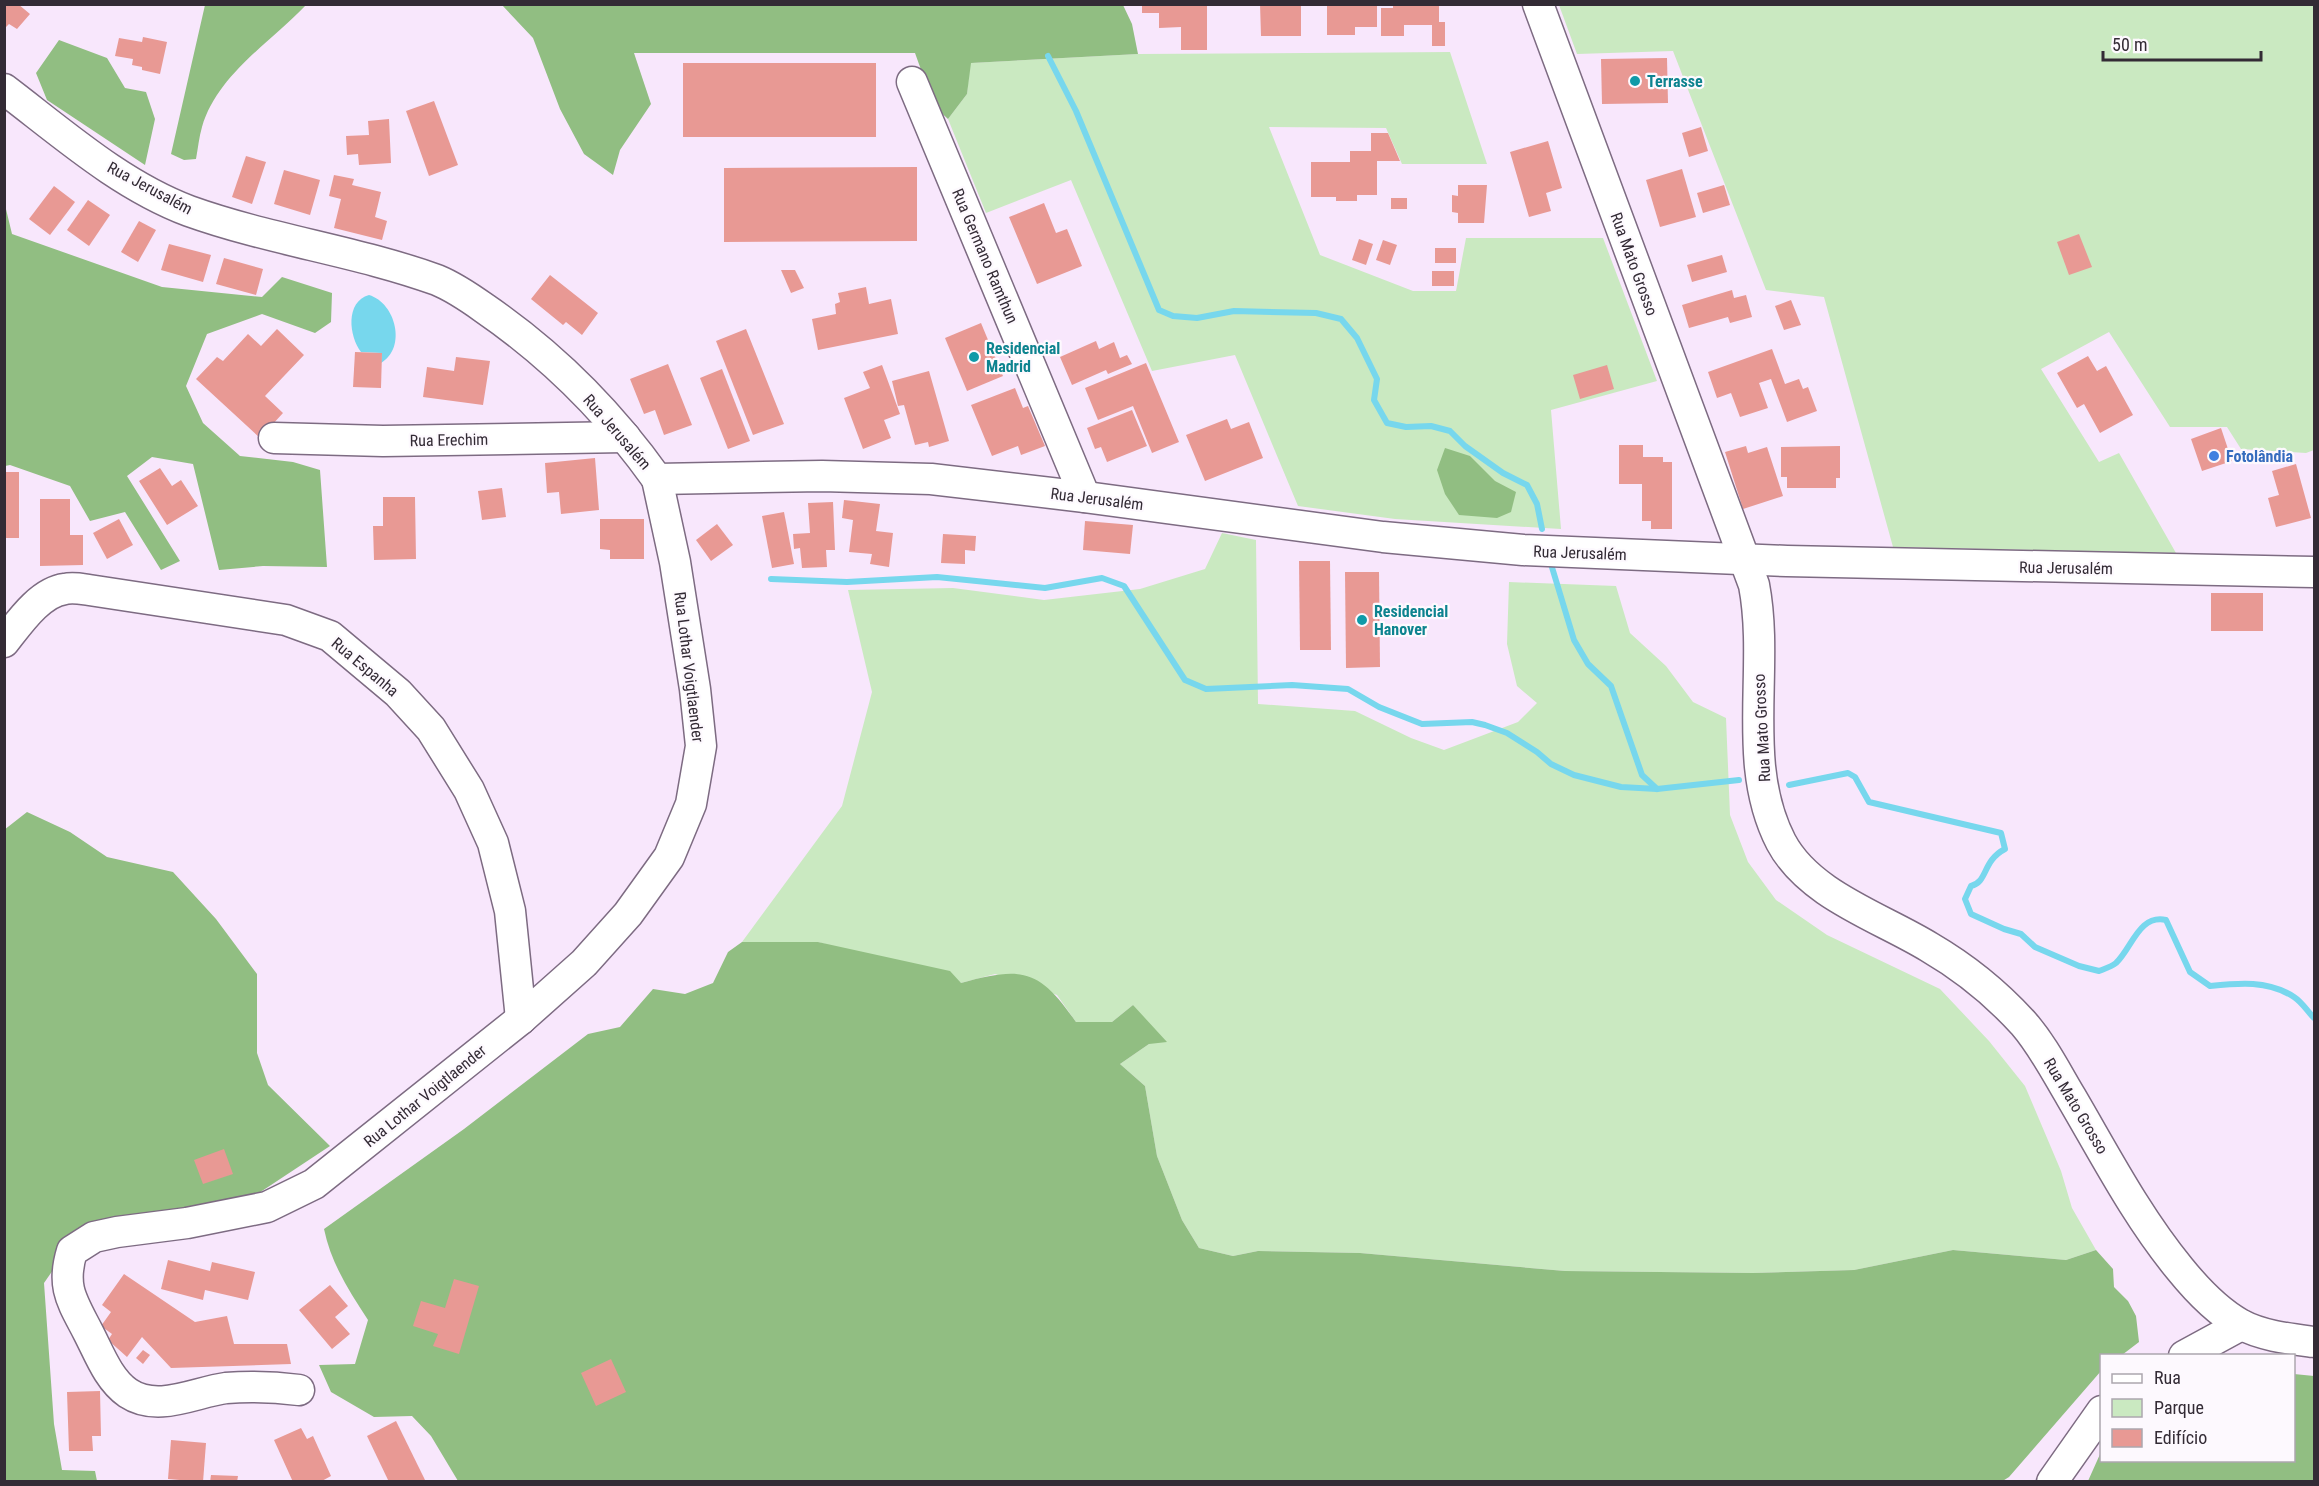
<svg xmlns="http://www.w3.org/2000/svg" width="2319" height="1486" font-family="'Roboto Condensed',sans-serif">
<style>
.green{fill:#cae9c1}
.forest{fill:#91be82}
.water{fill:#77d7ed}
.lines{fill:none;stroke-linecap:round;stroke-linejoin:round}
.stream{stroke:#77d7ed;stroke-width:6}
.building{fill:#e89994}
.minor-casing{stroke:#7d6b82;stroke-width:33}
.minor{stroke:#fff;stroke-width:30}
.culture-dot{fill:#0f9aa8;stroke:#fdf9fe;stroke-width:2}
.shop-dot{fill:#3f7fe0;stroke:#fdf9fe;stroke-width:2}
.labels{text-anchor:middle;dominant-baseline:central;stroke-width:4.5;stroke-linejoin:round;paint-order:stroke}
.culture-label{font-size:16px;font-weight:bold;fill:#0d838f;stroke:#fdf9fe;text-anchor:start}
.street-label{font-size:16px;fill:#332b35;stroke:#fdf9fe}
.shop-label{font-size:16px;font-weight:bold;fill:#366cbe;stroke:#fdf9fe;text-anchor:start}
</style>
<rect width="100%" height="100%" fill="#f8e7fc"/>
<!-- green -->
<g class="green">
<polygon points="1559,5 2314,5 2314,450 2306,453 2241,449 2227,427 2170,427 2109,332 2041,369 2099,462 2119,453 2176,553 1893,547 1824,297 1766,290 1673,51 1577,54"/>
<polygon points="1450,52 1487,164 1402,164 1386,128 1269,127 1320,255 1413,291 1456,291 1466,238 1603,238 1657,381 1551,410 1561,529 1395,519 1298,506 1235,355 1152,371 1071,180 986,213 948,119 967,94 970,63 1138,54"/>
<polygon points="1222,533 1256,540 1258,704 1355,711 1411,738 1444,750 1518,722 1537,703 1517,686 1507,644 1509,582 1616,586 1630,633 1666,666 1693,702 1726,718 1730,815 1748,862 1776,900 1827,935 1940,989 1989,1041 2025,1086 2061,1171 2072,1208 2096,1250 2066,1260 1953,1250 1854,1270 1753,1273 1565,1271 1360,1253 1258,1251 1233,1256 1199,1248 1182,1220 1157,1156 1145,1086 1120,1064 1149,1044 1133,1005 1112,1022 1076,1022 1057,995 995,974 961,983 818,942 742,942 842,806 872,692 848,590 953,588 1044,600 1140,589 1205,569"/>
</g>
<!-- forest -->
<g class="forest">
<path d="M205 5H306C271 42 217 75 202 127 199 137 198 148 196 159L184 160 171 154Z"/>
<polygon points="502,5 1123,5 1132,24 1138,54 971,63 967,94 948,119 934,106 915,53 634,53 651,104 620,150 613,175 584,154 560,109 533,38"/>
<polygon points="59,40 107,58 125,88 146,92 155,119 145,165 47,100 36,73"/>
<polygon points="5,205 12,234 162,287 262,297 282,277 332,293 331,322 315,333 262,314 207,334 186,386 203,423 240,456 293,462 320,470 327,567 263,566 219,570 193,464 152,457 127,476 180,561 161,570 125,512 90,521 70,486 10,465 5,466"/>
<polygon points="1445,448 1470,456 1495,481 1516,492 1511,512 1497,518 1459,515 1445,494 1437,470"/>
<polygon points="27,812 70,832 107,857 173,872 216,919 257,974 257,1053 268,1085 330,1146 250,1199 80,1231 44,1283 54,1424 62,1470 95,1471 97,1481 5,1482 4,830"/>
<path d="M742 942H818L950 971 961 983C1023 966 1039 969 1076 1022H1112L1133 1005 1167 1042 1149 1044 1120 1064 1145 1086 1157 1156 1182 1220 1199 1248 1233 1256 1258 1251 1360 1253 1565 1271 1753 1273 1854 1270 1953 1250 2066 1260 2096 1250 2113 1269 2114 1287 2128 1301 2136 1316 2139 1342 2122 1355 2102 1356 2101 1371 2009 1477 2001 1482 458 1481 431 1436 412 1416 374 1417 331 1392 319 1365 355 1364 368 1320C349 1291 331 1263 324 1229L464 1129 588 1034 620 1027 653 989 685 994 713 983 728 952Z"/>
<polygon points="2294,1374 2314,1376 2314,1481 2088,1481 2101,1452 2102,1460 2294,1460"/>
</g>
<!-- water -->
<path class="water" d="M369 295C396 303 407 348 381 363L382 353 361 352C349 336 345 302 369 295Z"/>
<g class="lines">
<!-- stream -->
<g class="stream">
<polyline points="1048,56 1076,111 1159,310 1173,316 1197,318 1234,311 1316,313 1341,319 1357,338 1377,379 1374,400 1387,423 1406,427 1431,426 1450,431 1465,446 1503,473 1527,485 1537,504 1542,529"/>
<polyline points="1551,564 1574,640 1588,664 1611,686 1642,775 1657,789"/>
<polyline points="771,579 847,582 937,577 1045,588 1102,578 1124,586 1185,680 1206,689 1292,685 1348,689 1379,707 1422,724 1472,722 1485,725 1507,733 1537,752 1551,764 1574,775 1621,787 1657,789 1739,780"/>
<path d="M1789 785 1848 773 1855 777 1869 802 2001 833 2005 849C1982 861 1988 882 1971 886L1965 899 1971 914 2004 929 2021 934 2035 947 2079 966 2099 971C2104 969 2111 967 2116 963 2132 948 2139 914 2166 920L2190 972 2210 986C2239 983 2268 980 2294 997 2302 1002 2308 1012 2314 1018"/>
</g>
</g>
<!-- building -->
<g class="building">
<polygon points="4,4 18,4 30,14 17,29 9,24 4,29"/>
<polygon points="1142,4 1207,5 1207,50 1181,50 1181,27 1159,28 1159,13 1142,13"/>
<polygon points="1260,4 1301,4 1301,36 1261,36"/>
<polygon points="1327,4 1377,4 1377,27 1355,27 1355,35 1327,35"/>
<polygon points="1393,4 1439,4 1439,22 1445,22 1445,46 1432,46 1432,25 1404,25 1404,36 1381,36 1381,8 1393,8"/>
<polygon points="143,37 167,42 160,74 142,70 142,67 132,65 133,59 115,56 119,38 142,42"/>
<polygon points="1667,58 1668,103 1602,104 1601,59"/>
<rect x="683" y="63" width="193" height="74"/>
<polygon points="434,101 458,165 429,176 406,111"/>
<polygon points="389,119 391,163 359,165 358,154 347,155 346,136 369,135 368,121"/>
<polygon points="1701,127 1708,151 1689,157 1682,133"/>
<polygon points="1371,133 1388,133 1400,161 1377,161 1377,195 1357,195 1357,201 1336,201 1336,197 1311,197 1311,162 1350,162 1350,151 1371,151"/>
<polygon points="1548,141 1562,188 1546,193 1551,211 1529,217 1510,152"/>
<polygon points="246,156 266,162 252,204 232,197"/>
<polygon points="917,167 917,241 724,242 724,168"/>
<polygon points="1682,169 1696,217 1660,227 1646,180"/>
<polygon points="284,170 320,180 310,215 274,204"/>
<polygon points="334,175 354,179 352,185 381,192 375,217 387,221 382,240 334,228 341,199 329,196"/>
<polygon points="1458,185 1487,185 1484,223 1458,223 1458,213 1452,212 1452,195 1458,196"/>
<polygon points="1724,185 1730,205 1703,213 1697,193"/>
<polygon points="54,186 75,202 50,235 29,219"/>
<rect x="1391" y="198" width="16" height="11"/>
<polygon points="88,200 110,215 89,246 67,230"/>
<polygon points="1044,203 1056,233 1067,229 1082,266 1037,284 1009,217"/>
<polygon points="139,221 156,230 138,262 121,252"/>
<polygon points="2079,234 2092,267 2069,275 2057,242"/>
<polygon points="1359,239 1373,244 1366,265 1352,260"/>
<polygon points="1383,240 1397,245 1390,265 1376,260"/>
<polygon points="169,244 211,255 203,282 161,270"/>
<rect x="1435" y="248" width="21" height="15"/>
<polygon points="1722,255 1727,272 1692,282 1687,265"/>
<polygon points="224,258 263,269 256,295 216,284"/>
<polygon points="781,270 795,270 804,288 791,293"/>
<rect x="1432" y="271" width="22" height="15"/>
<polygon points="550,275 598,313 582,335 566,322 563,325 531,299"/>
<polygon points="866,287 869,304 891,299 898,334 818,350 812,319 836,314 835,304 840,302 838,293"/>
<polygon points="1732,290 1734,298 1746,295 1752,317 1730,323 1728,317 1689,328 1682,305"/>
<polygon points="1791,300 1801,325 1784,330 1775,306"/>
<polygon points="981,323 1003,376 967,391 945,338"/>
<polygon points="277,329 304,355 265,396 283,413 260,438 196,379 217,357 223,361 248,334 261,346"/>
<polygon points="746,329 784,424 753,435 716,341"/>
<polygon points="1096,341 1099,349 1114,342 1120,358 1127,355 1132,364 1108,374 1106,370 1072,385 1060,357"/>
<polygon points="1772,349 1785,384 1799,379 1803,389 1808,387 1817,411 1787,422 1771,379 1759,383 1768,408 1740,417 1731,393 1717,398 1708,372"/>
<polygon points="355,352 382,353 381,388 353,387"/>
<polygon points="2088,356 2097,371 2106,366 2133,415 2100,433 2084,404 2077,408 2057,373"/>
<polygon points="456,357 490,361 483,405 423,397 427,367 454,371"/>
<polygon points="1146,363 1179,442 1152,453 1133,406 1098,420 1085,388"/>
<polygon points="668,364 692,425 664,435 655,410 644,414 630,379"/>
<polygon points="882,365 900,414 884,420 891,438 863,449 844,398 870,388 863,372"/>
<polygon points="1607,365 1614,389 1580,399 1573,375"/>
<polygon points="722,369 750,441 728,449 700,378"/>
<polygon points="929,371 949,441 929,447 928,442 915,445 904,405 898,406 892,381"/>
<polygon points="1015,388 1023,408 1028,406 1045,446 1021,455 1018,446 992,456 971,405"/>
<polygon points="1132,410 1147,446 1107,462 1101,447 1095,449 1087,428"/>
<polygon points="1227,419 1231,429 1249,422 1263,458 1205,481 1186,435"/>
<polygon points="2221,428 2232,461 2202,471 2191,439"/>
<polygon points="1619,445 1643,445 1643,457 1663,457 1663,462 1672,462 1672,529 1651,529 1651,521 1642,521 1642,484 1619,484"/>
<polygon points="1746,446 1748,453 1767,447 1783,496 1743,509 1725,452"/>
<polygon points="1840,446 1840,478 1836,478 1836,488 1787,488 1787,477 1781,477 1781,447"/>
<polygon points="595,458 599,510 561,514 559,492 547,493 545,463"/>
<polygon points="2296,464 2311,518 2276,527 2268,498 2279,495 2272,471"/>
<polygon points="160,468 172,486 181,480 198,506 167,525 139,481"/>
<rect x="4" y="472" width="15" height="66"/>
<polygon points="502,488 506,517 482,520 478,491"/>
<polygon points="383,497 415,497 416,559 374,560 373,526 383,526"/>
<polygon points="40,499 70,499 70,535 83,535 83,565 40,566"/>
<polygon points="844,500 880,504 876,531 893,533 889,567 870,564 872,554 849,552 853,520 842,518"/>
<polygon points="833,502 835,550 826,550 827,567 802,568 800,548 794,549 793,534 810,533 808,503"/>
<polygon points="784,512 794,564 772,568 762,516"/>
<polygon points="119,519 133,545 107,559 93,533"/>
<polygon points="600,519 644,519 644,559 610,559 610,550 600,549"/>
<polygon points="1085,521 1133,525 1130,554 1083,550"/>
<polygon points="717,524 733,545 711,561 696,540"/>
<polygon points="943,534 976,536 975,551 965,550 965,564 941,563"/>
<polygon points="1299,561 1330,561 1331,650 1300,650"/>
<polygon points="1345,572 1379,572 1380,667 1346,668"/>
<rect x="2211" y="593" width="52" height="38"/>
<polygon points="224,1149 233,1174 203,1184 194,1160"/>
<polygon points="168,1260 210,1271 212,1262 255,1272 248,1300 205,1290 203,1300 161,1289"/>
<polygon points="124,1274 195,1322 227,1316 234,1344 287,1344 291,1364 171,1368 142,1337 127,1357 108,1340 112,1334 101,1326 111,1312 102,1305"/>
<polygon points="454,1279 479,1286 459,1354 433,1346 438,1334 413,1326 421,1301 445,1308"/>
<polygon points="330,1285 348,1306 335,1317 350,1334 332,1349 299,1310"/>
<polygon points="143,1350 150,1355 143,1364 136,1358"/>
<polygon points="611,1359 626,1392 596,1406 581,1373"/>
<polygon points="100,1391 101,1436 92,1436 93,1451 69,1451 67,1392"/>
<polygon points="396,1421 426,1482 389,1482 367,1436"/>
<polygon points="301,1428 307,1439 313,1436 331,1476 320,1482 293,1482 274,1440"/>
<polygon points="171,1440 206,1443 203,1482 168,1479"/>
<polygon points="211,1475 238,1476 237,1482 210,1482"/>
</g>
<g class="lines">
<!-- minor casing -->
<g class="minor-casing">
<g id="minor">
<path d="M1538 4 1754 585C1770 669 1740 763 1781 842 1809 895 1880 917 1929 947 1965 968 1996 993 2024 1024 2043 1046 2056 1072 2071 1097 2105 1155 2137 1217 2180 1269 2197 1290 2217 1311 2240 1324 2262 1336 2291 1339 2314 1342"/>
<polyline points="912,82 1085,497"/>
<path d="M4 89C62 133 120 185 189 211 270 240 357 251 437 280 454 287 470 298 484 308 551 354 610 413 657 479L822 476 931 479 1085 497 1383 537 1523 550 1787 561 2314 572"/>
<polyline points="274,438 383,441 625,437"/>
<path d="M4 642C19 623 40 592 65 589 73 587 82 589 89 590L286 620 330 636 398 693 431 729 469 790 493 843 510 911 521 1019"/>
<polyline points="2184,1356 2241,1325"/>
<path d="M299 1390C275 1387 251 1386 226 1388 195 1392 158 1413 128 1393 108 1379 99 1353 88 1332 72 1301 61 1287 72 1251L94 1237 117 1232 187 1223 267 1207 314 1184 521 1019 584 963 628 914 669 857 691 804 701 746 695 689 675 562 657 479"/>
<polyline points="2052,1482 2102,1411"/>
</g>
</g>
<!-- minor -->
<use href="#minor" class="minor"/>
</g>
<!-- markers -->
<g class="culture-dot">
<circle cx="1635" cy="81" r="6"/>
<circle cx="974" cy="357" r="6"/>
<circle cx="1362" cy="620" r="6"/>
</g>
<circle class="shop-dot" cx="2214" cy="456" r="6"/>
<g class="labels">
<!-- culture labels -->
<g class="culture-label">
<text x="1647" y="81">Terrasse</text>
<text x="986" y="348">Residencial<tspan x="986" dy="18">Madrid</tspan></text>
<text x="1374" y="611">Residencial<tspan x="1374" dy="18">Hanover</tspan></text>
</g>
<!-- street labels -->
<g class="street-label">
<text transform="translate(150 188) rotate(28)">Rua Jerusalém</text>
<text transform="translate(985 256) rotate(67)">Rua Germano Ramthun</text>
<text transform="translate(1634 264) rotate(70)">Rua Mato Grosso</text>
<text transform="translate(617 432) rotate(49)">Rua Jerusalém</text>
<text transform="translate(449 440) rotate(-1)">Rua Erechim</text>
<text transform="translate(1097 499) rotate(7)">Rua Jerusalém</text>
<text transform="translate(1580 553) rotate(2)">Rua Jerusalém</text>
<text transform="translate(2066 568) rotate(1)">Rua Jerusalém</text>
<text transform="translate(365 667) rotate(40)">Rua Espanha</text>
<text transform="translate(689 667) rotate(83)">Rua Lothar Voigtlaender</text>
<text transform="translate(1762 728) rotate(-93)">Rua Mato Grosso</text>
<text transform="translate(425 1096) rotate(-39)">Rua Lothar Voigtlaender</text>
<text transform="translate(2076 1106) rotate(59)">Rua Mato Grosso</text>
</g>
<!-- shop labels -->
<g class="shop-label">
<text x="2226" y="456">Fotolândia</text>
</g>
</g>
<!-- border -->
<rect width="2319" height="1486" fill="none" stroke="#332b35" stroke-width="12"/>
<!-- legend -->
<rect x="2100" y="1354" width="195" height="108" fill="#fdf9fe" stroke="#aca7ae" stroke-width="1.5"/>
<rect x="2112" y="1374" width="30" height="9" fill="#ffffff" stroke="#aca7ae" stroke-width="1.5"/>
<text x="2154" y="1384" font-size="18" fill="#332b35">Rua</text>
<rect x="2112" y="1399" width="30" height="18" fill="#cae9c1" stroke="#aca7ae" stroke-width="1.5"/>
<text x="2154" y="1414" font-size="18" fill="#332b35">Parque</text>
<rect x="2112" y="1429" width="30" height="18" fill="#e89994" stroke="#aca7ae" stroke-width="1.5"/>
<text x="2154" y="1444" font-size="18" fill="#332b35">Edifício</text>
<!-- scale -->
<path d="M2103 51v9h158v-9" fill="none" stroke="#332b35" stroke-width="3"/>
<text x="2112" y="51" font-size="18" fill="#332b35" stroke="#fdf9fe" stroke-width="4.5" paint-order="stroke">50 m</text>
</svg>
